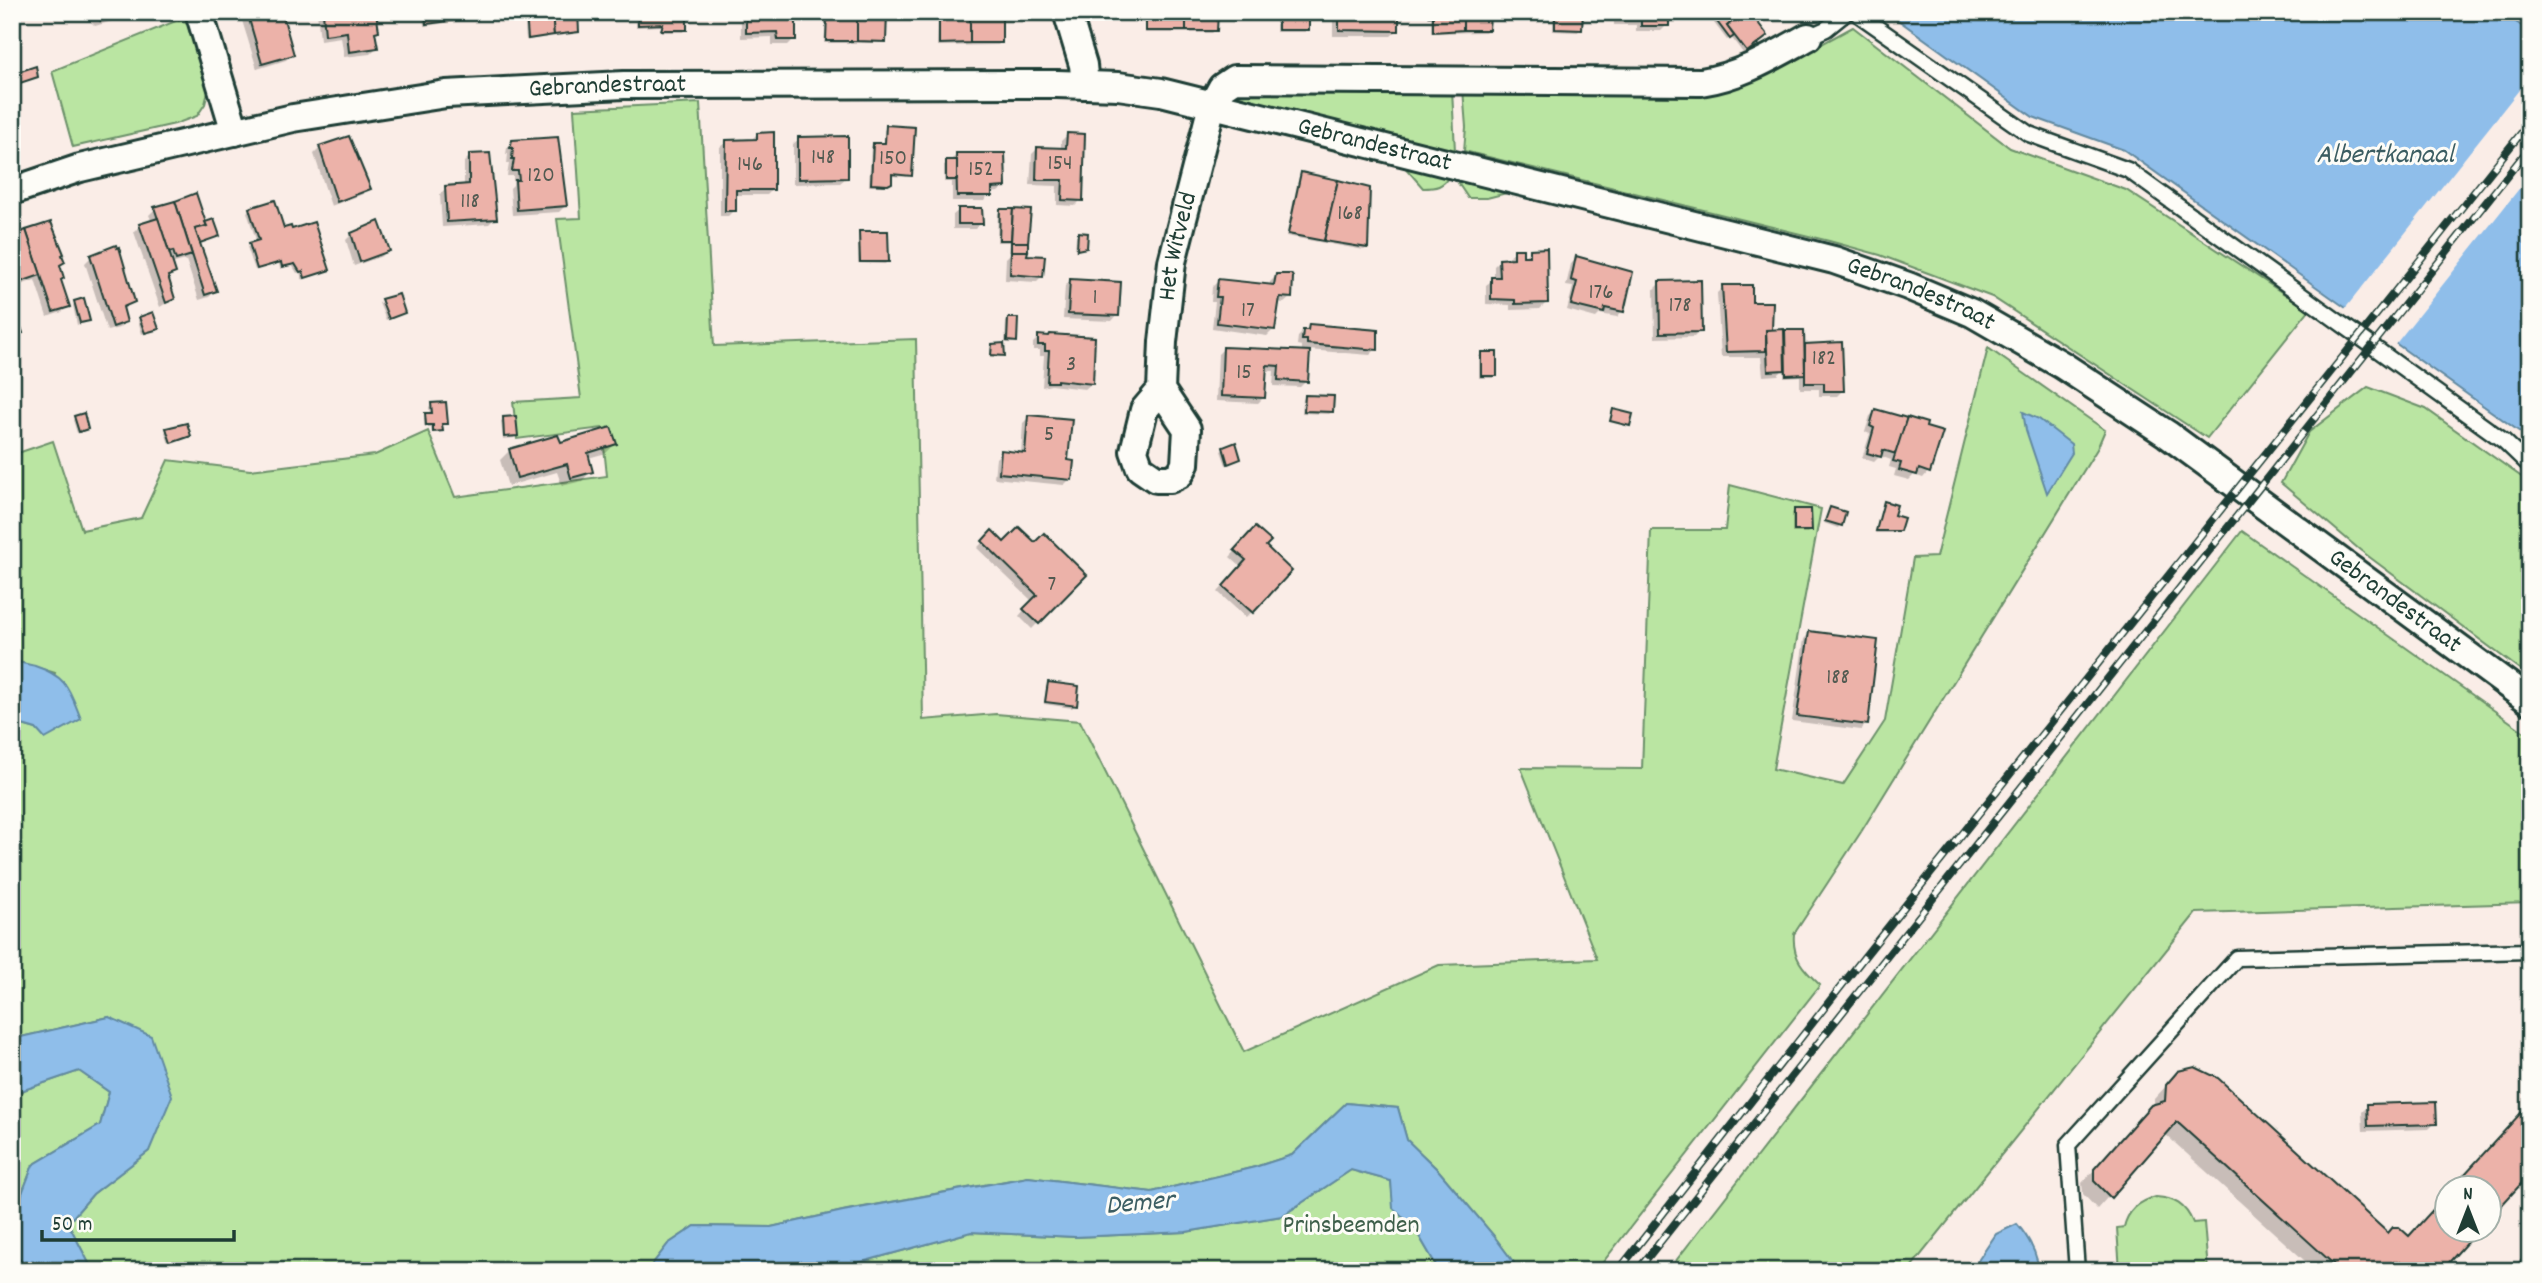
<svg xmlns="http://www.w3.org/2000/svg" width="2542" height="1283" font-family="Dekko,sans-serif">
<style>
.green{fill:#bae5a2;stroke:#6c916b;stroke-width:2}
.water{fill:#8fbeea;stroke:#628aa1;stroke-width:2}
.pier{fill:#faede7}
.shadow{fill:#0003}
.building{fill:#ecb2a9;stroke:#1f3d34;stroke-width:2}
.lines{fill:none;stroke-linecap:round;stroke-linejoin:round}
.service-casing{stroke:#1f3d34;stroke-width:19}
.minor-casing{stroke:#1f3d34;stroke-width:32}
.service{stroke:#fdfcf7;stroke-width:14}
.minor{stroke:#fdfcf7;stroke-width:26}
.rail-casing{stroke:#1f3d34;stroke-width:8}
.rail{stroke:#fdfcf7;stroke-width:5;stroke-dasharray:16;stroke-linecap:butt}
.labels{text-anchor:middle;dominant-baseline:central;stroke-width:6;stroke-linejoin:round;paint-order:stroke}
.number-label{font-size:23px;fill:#525a51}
.street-label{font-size:26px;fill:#1f3d34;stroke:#fdfcf7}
.park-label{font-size:26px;fill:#3e5f4a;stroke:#fdfcf7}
.water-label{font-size:28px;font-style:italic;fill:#3b5d62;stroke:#fdfcf7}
</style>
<rect width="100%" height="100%" fill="#faede7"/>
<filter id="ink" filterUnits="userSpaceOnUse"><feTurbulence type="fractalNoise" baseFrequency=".0143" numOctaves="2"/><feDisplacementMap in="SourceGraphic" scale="14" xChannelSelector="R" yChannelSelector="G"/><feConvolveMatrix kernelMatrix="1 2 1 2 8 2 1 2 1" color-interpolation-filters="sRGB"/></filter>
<g filter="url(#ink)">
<!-- green -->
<g class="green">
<polygon points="188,16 208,92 205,104 197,116 175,124 73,147 52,71"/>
<path d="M1853 27 2010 148 2126 190 2309 310 2207 438 1992 297 1880 255 1829 241 1464 151 1466 127 1463 89 1706 95C1759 82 1806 52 1853 27Z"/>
<polygon points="1241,86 1452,89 1455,151 1244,103 1237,92"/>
<path d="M700 103 714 346 916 339 923 720 996 714 1080 721 1244 1052 1439 965 1597 959 1521 768 1642 769 1651 530H1725L1730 485 1821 509 1773 769 1843 785 1885 721 1913 558 1936 557 1988 348 2105 430 2097 449 1861 832 1794 934C1792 958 1803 969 1820 985L1596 1271H1520L1494 1236 1439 1171 1407 1140 1398 1108 1346 1103 1292 1155 1255 1167 1152 1192 1028 1177 847 1210 771 1227 695 1226 668 1244 647 1271H93L68 1223 93 1194 149 1151 109 1017 12 1039V722L36 729 55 673 19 662H12V455L53 441 82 530 141 518 168 460 250 470 375 455 428 431 455 497 607 476 602 428 517 439 513 402 581 398 557 219 581 218 574 109Z"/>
<path d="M1403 165 1450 175C1443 187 1436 188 1423 188Z"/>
<polygon points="1462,177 1509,189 1507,193 1487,198 1468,198 1458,183"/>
<polygon points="2368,387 2426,409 2530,483 2530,677 2360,550 2281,483 2309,432"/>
<polygon points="2242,531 2530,736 2530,903 2196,913 1908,1271 1668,1271"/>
<polygon points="79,1071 109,1092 100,1125 33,1165 13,1217 18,1256 30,1271 12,1271 12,1094"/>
<polygon points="1351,1170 1391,1181 1394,1208 1415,1229 1436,1265 1443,1271 756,1271 847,1266 971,1232 1075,1237 1186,1232 1282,1216"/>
<path d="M2156 1197C2174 1198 2186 1205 2193 1223L2204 1222 2208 1271H2120L2117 1228 2124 1227C2128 1210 2139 1201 2156 1197Z"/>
</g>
<!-- water -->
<g class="water">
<polygon points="1887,12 2502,12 2530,32 2530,439 2124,150 2033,117"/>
<polygon points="2023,412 2039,419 2071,444 2072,453 2047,493 2026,430"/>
<path d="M12 662C20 662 27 664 35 666 68 677 69 689 81 719L45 739 36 729 12 722Z"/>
<polygon points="109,1017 151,1036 172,1096 149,1151 93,1194 68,1223 93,1271 30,1271 18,1257 13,1217 33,1165 100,1125 109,1092 79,1071 12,1094 12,1039"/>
<polygon points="1346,1103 1398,1108 1407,1140 1439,1171 1494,1236 1520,1271 1443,1271 1436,1265 1415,1229 1393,1208 1391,1181 1351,1170 1282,1216 1186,1232 1075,1237 971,1232 847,1266 756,1271 647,1271 668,1244 695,1226 771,1227 843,1211 1028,1177 1152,1192 1255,1167 1292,1155"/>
<path d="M2017 1224C2029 1238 2037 1252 2039 1271H1971L1996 1234Z"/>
</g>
<!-- pier -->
<polygon class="pier" points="2530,76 2530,175 2394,346 2344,310"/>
<!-- shadow -->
<g class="shadow">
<polygon points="75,12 131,12 126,17 95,26 84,15 77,17"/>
<polygon points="242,12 280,12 292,54 286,60 257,69 240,14"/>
<polygon points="317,12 374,12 377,31 374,34 376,48 370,54 344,57 341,37 320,40"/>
<polygon points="423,12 469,12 470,18 467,20 424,26"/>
<polygon points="524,12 576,12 577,31 574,34 526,40"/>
<polygon points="636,12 685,12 685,29 683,32 661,32 661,26 636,27"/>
<polygon points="741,12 794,12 794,39 788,45 772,45 772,37 741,38"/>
<polygon points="827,12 885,12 884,41 882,43 824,43"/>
<polygon points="938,12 1001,12 1001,42 998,45 937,46"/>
<polygon points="1145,12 1216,12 1215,31 1212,33 1145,33"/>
<polygon points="1276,12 1308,12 1307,29 1305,32 1276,32"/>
<polygon points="1333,12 1397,12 1397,31 1391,36 1333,36"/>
<polygon points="1428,12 1488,12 1488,29 1485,32 1431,33 1431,18 1428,18"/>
<polygon points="1553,12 1581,12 1580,29 1578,32 1553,31"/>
<polygon points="1614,12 1667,12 1667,25 1661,31 1636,31 1636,25 1614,25"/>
<polygon points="1719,12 1748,12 1763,38 1743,53 1731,37 1727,40 1714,23 1722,17"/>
<polygon points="887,127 911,175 908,177 890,176 890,182 884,186 869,186 871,147 874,145 884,145 884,130"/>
<polygon points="757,134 773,189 767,195 734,195 734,210 728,216 720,216 720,147 726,142 750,141"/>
<polygon points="1067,135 1081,200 1075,206 1057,205 1057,186 1030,185 1032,154 1038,148 1061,149 1061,141"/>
<polygon points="799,139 846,178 840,183 793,184 793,144"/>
<polygon points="513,142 565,206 559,212 512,215 510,188 513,185 513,176 507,176 509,164 507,164 508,154 506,154 507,148"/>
<polygon points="320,148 368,188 363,194 331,206 314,154"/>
<polygon points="957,155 1004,187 998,192 990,193 984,201 952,201 952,182 944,182 944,165"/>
<polygon points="470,156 495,218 489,224 442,227 440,194 446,188 464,186 464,162"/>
<polygon points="1302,174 1367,248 1364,250 1286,236 1299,176"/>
<polygon points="195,195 204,224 218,236 199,244 215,291 209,297 199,300 186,260 171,264 174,272 167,279 173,299 160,307 134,232 140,226 152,222 149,215 155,209"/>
<polygon points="250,209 283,230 328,269 302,280 300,272 297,273 292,265 280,269 279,263 255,270 247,247 257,243 247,212"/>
<polygon points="959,210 981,223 975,229 953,229 953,215"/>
<polygon points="1001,210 1029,212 1026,257 1042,276 1036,282 1005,280 1006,258 1012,252 1009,252 1010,242 997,242 998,213"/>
<polygon points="860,233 887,262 885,264 858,263 858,235"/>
<polygon points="352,234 388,250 382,256 354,266 346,240"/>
<polygon points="1078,234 1085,248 1075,251 1076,236"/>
<polygon points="12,236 58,267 60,280 68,306 62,312 47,317 35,280 12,288"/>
<polygon points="1515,251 1521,258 1531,251 1546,303 1540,309 1510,310 1510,305 1486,304 1486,285 1494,279 1494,266 1500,260 1509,260 1509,256"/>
<polygon points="91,257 133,301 122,310 125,322 119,328 107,331 85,263"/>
<polygon points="1577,258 1622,311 1617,317 1600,314 1596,318 1567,310 1573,287 1566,286 1571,264"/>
<polygon points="1276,276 1290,298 1284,303 1277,302 1273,330 1267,336 1212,328 1215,302 1211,302 1212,287 1218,281 1270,286 1270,282"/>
<polygon points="1071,280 1117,315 1112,321 1063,319 1065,286"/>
<polygon points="1660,283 1700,331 1694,337 1655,338 1654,289"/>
<polygon points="1723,287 1750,304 1770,332 1803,332 1803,349 1806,346 1843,390 1837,396 1819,396 1819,389 1800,389 1800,376 1784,377 1784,369 1778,375 1763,376 1761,357 1721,357 1717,293"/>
<polygon points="397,296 403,312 386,320 379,303"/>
<polygon points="75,303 88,320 85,323 77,325 73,305"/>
<polygon points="140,318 157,328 142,334 138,321"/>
<polygon points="1009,319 1015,341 1013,343 1005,343 1006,322"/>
<polygon points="1309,326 1376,349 1370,355 1308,350 1306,381 1300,387 1273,386 1274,371 1265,371 1264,397 1258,403 1216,401 1218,354 1224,348 1302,352 1302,346 1297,345 1298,337"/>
<polygon points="1039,337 1091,384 1085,389 1051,385 1042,387 1044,356 1040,356 1040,350 1033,350 1033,343"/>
<polygon points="993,345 1003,355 1001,357 990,357 990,348"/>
<polygon points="1482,354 1495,375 1493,378 1479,378 1479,356"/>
<polygon points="1305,397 1332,412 1329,414 1302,413 1303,399"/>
<polygon points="432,404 446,423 441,426 439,433 432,433 431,427 424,427 424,418 430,415 429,407"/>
<polygon points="1876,411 1928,472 1923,478 1914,475 1909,480 1894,476 1896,469 1889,467 1891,460 1880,456 1874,462 1862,458 1870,434 1865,432 1870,416"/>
<polygon points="75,417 86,429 84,431 77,433 73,420"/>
<polygon points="1029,417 1066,461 1070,479 1064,485 994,478 996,458 1002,452 1021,454 1023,423"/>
<polygon points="504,419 516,436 514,438 503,439 501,421"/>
<polygon points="167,430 186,438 169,444 165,432"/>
<polygon points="557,437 560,444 615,444 606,453 588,458 591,471 582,481 562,486 557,472 508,486 500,460 509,451"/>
<polygon points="1224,449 1239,459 1226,465 1221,451"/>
<polygon points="1884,503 1899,530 1896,533 1875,533"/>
<polygon points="1830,509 1840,525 1838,528 1824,523"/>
<polygon points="1794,511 1810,531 1807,533 1792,533 1792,513"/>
<polygon points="1255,530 1264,546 1290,571 1246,618 1218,592 1241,567 1230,557"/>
<polygon points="992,533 1004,545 1035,545 1084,575 1032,629 1019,616 1032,601 977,548"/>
<polygon points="1810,633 1866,724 1861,730 1792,721 1804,639"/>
<polygon points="1049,684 1075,705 1072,708 1044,704 1046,686"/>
<polygon points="2179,1072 2388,1235 2445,1271 2316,1271 2165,1134 2097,1209 2083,1194 2082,1183 2154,1106 2154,1099"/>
<polygon points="2530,1104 2530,1171 2490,1215 2490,1188 2453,1188"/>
<polygon points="2368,1106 2435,1123 2429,1129 2363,1131 2362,1112"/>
</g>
<!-- building -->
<g class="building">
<polygon points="92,12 132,12 101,21"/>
<polygon points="247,12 282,12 294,55 262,64"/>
<polygon points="323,12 376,12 379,31 375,32 378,48 349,52 347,32 325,35"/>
<polygon points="425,12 471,12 472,18 426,24"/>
<polygon points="526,12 552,12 554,35 528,39"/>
<polygon points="552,12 578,12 579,32 554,35"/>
<polygon points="638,12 687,12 687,30 661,30 663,24 638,25"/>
<polygon points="746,12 796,12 796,40 778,40 777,32 746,33"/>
<polygon points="827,12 857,12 857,41 826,41"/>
<polygon points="857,12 887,12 886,42 857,41"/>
<polygon points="939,12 970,12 970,43 939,44"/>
<rect x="970" y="12" width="32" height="31"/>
<rect x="1146" y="12" width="40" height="19"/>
<polygon points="1186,12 1218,12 1217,31 1186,31"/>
<rect x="1278" y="12" width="31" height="18"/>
<polygon points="1339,12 1399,12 1399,31 1339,30"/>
<polygon points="1429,12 1463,12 1463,30 1433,32 1433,16 1429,16"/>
<polygon points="1463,12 1490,12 1489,30 1463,30"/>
<polygon points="1555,12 1583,12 1582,30 1555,29"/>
<polygon points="1619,12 1669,12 1669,26 1641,26 1641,20 1619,20"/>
<polygon points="1723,12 1744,12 1727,26 1734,36 1730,39 1715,19"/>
<polygon points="1744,12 1750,12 1768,36 1747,52 1727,26"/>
<polygon points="36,66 38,77 20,83 18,72"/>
<polygon points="886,125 915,127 912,176 892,174 892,183 888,185 871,184 873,143 885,143"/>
<polygon points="774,132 774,190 736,190 736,211 725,211 726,140 757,139 757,133"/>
<polygon points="1067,133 1085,134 1083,201 1062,200 1063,180 1036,180 1037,147 1066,148"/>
<polygon points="349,136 371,189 337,202 319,146"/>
<polygon points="848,136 848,178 798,179 798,137"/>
<polygon points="558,137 567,206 517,210 515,180 519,180 518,171 512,171 514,159 512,159 513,148 510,148 512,140"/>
<polygon points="490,153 497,219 447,222 445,186 469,184 469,154"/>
<polygon points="956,153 1005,153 1006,187 992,188 992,196 957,196"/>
<rect x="946" y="160" width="11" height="20"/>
<polygon points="1301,172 1338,180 1324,241 1288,234"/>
<polygon points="1338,180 1370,188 1368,248 1324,241"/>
<polygon points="196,193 207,226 195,229 217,291 205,295 175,201"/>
<polygon points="275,200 284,228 291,226 292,229 314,222 330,270 305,278 303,271 300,272 295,264 282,267 281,262 257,269 249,243 259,240 249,208"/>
<polygon points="175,201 192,255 176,260 173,251 169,252 154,207"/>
<polygon points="958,208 982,208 983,224 958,224"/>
<polygon points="1000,209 1013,209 1011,240 999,240"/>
<polygon points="1013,209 1031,210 1028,242 1011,242"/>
<polygon points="158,218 176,273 168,276 175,299 166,303 139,224"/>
<polygon points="214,219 220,236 200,243 195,229 207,226 205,222"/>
<polygon points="379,221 390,251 360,262 351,233"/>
<polygon points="51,222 64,254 62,255 65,262 60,265 64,278 61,280 70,307 53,312 26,230"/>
<polygon points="26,230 41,275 12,285 12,235"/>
<polygon points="859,231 888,231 889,262 860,262"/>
<polygon points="1078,232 1088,233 1087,248 1077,250"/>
<rect x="1011" y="242" width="17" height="9"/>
<polygon points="116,245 117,248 119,247 135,302 123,307 127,322 113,327 90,255"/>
<polygon points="1547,248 1548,303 1515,304 1515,300 1491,299 1491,277 1500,277 1499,259 1514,258 1514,249 1523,249 1523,256 1530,256 1530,249"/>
<polygon points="1011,251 1028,251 1027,255 1045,256 1043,277 1010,274"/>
<polygon points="1576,256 1633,272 1624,312 1605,308 1604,313 1571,305 1577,282 1571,280"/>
<polygon points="1276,274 1291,274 1293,277 1292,298 1280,297 1275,330 1217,323 1220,297 1216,297 1218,279 1274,285"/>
<polygon points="1070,279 1121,282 1119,316 1068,314"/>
<polygon points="1701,280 1702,332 1660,333 1659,281"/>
<polygon points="1722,285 1752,285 1752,302 1773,302 1772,330 1766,330 1766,351 1726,352"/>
<polygon points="399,294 405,313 389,319 381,299"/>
<polygon points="84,298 90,321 80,323 74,301"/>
<polygon points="12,300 23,333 14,336 12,330"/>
<polygon points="153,312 159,329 145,333 139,317"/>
<polygon points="1008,318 1018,318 1017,342 1007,341"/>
<polygon points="1309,324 1378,330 1378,350 1307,344 1307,340 1302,340 1303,330 1308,330"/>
<polygon points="1784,329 1785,370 1768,371 1766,330"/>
<polygon points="1785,330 1804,330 1805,374 1786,375"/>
<polygon points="1050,334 1095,337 1093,384 1057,380 1057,382 1047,382 1049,351 1045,351 1045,345 1038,345 1038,335 1049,336"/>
<polygon points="1842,342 1844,391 1824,391 1824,383 1805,383 1805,344"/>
<polygon points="1004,343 1005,356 991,355 992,344"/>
<polygon points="1223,347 1310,351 1308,382 1278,380 1279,366 1267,365 1265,398 1221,396"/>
<rect x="1481" y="352" width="16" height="24"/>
<polygon points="1305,395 1334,396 1333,412 1304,411"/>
<polygon points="446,402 448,424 442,424 443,431 433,432 433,425 426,425 425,413 432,413 431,403"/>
<polygon points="1613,409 1633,414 1630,426 1610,421"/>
<polygon points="1875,409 1907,418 1896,454 1883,450 1881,457 1867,453 1874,428 1870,426"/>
<polygon points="84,413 88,429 79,432 74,416"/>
<polygon points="1028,415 1072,419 1068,460 1074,461 1072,480 999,473 1001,450 1025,453"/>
<polygon points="516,416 518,436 504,437 503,417"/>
<polygon points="1907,417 1927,423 1926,427 1943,432 1930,473 1919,469 1917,475 1899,470 1901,463 1893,461"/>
<polygon points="187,423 191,436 171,443 166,428"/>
<polygon points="611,427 617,444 588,453 593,472 571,478 567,464 517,478 509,449 558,435 561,442"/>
<polygon points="12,431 19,454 12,456"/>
<polygon points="1236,442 1241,459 1228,464 1223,447"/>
<polygon points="1884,501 1897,505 1894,515 1904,518 1900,531 1876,531"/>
<polygon points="1830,507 1846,512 1842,526 1825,521"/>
<polygon points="1794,509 1811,509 1812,531 1794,531"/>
<polygon points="1019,527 1035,542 1044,533 1087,575 1039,624 1023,609 1037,595 982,541 992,530 1004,542"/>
<polygon points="1255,527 1271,541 1266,546 1292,571 1253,613 1223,586 1246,560 1234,550"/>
<polygon points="1809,631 1878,640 1868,725 1797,716"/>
<polygon points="1048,682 1079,686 1077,706 1045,702"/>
<polygon points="2195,1067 2218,1078 2388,1233 2393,1227 2399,1227 2409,1236 2448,1193 2448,1230 2478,1230 2444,1268 2447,1271 2341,1271 2177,1122 2111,1198 2094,1181 2094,1169 2151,1105 2165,1101 2166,1085 2178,1071"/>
<polygon points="2436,1102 2437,1124 2368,1126 2367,1104"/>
<polygon points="2530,1103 2530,1174 2490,1218 2490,1188 2452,1188"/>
<polygon points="2522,1260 2530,1267 2530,1271 2512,1271"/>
<polygon points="2239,1267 2240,1271 2218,1271 2218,1269"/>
</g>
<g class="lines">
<!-- service casing -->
<g class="service-casing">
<g id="service">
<polyline points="1855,12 2029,134 2128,170 2504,441 2530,466"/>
<polyline points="1808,37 1826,29 1847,12"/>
<polyline points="2077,1271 2068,1145 2237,958 2530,951"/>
</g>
</g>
<!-- minor casing -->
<g class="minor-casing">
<g id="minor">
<polyline points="199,12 235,132"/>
<polyline points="1067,12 1083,65 1085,85"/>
<path id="s1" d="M12 191 80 168 293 118 446 94 624 85 1057 84 1118 86 1161 92 1834 260 1908 286 1972 313 2062 365 2167 434 2530 701"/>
<path id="s2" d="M1161 390 1144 410 1134 451 1140 468 1156 479H1170L1180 474 1185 464 1187 429 1161 390 1163 342 1172 262 1212 105 1222 87 1234 79 1701 82C1741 76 1773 56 1808 37"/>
</g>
</g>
<!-- service -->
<use href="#service" class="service"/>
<!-- minor -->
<use href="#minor" class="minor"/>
<!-- rail casing -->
<g class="rail-casing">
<g id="rail">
<polyline points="1618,1271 1865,956 2530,122"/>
<polyline points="1637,1271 2530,147"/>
</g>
</g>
<!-- rail -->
<use href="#rail" class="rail"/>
</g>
</g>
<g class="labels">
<!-- number labels -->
<g class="number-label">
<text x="823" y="158">148</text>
<text x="893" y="159">150</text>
<text x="1060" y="164">154</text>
<text x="750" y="165">146</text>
<text x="981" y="170">152</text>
<text x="541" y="176">120</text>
<text x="470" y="202">118</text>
<text x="1350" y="214">168</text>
<text x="1601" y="293">176</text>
<text x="1095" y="298">1</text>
<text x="1680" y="306">178</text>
<text x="1248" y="311">17</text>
<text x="1824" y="359">182</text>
<text x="1071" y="365">3</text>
<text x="1244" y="373">15</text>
<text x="1049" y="435">5</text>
<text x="1052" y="585">7</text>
<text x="1838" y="678">188</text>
</g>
<!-- street labels -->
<g class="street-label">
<text stroke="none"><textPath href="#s1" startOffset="607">Gebrandestraat</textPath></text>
<text stroke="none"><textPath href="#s1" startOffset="1381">Gebrandestraat</textPath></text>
<text stroke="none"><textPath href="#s2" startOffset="369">Het Witveld</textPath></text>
<text stroke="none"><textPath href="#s1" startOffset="1948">Gebrandestraat</textPath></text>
<text stroke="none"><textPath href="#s1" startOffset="2515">Gebrandestraat</textPath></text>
</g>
<!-- park labels -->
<g class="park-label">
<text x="1351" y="1226">Prinsbeemden</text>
</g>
<!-- water labels -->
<g class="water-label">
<text x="2385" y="157">Albertkanaal</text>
<text transform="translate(1140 1205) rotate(-5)">Demer</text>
</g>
</g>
<!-- margin -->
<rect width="2542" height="1283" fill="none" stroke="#fdfcf7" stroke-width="42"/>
<rect x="21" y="21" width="2500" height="1241" fill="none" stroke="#1f3d34" stroke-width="2.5" filter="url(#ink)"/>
<!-- north arrow -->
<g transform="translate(2468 1209)"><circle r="33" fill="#fdfcf7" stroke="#a4b0a9" stroke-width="2"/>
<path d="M0-5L12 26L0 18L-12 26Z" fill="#1f3d34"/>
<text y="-10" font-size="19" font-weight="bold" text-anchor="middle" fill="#1f3d34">N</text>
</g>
<!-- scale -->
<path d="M42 1230v10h192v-10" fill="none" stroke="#1f3d34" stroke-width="3.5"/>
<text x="52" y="1230" font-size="21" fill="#1f3d34" stroke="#fdfcf7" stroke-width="5" paint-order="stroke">50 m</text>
</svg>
